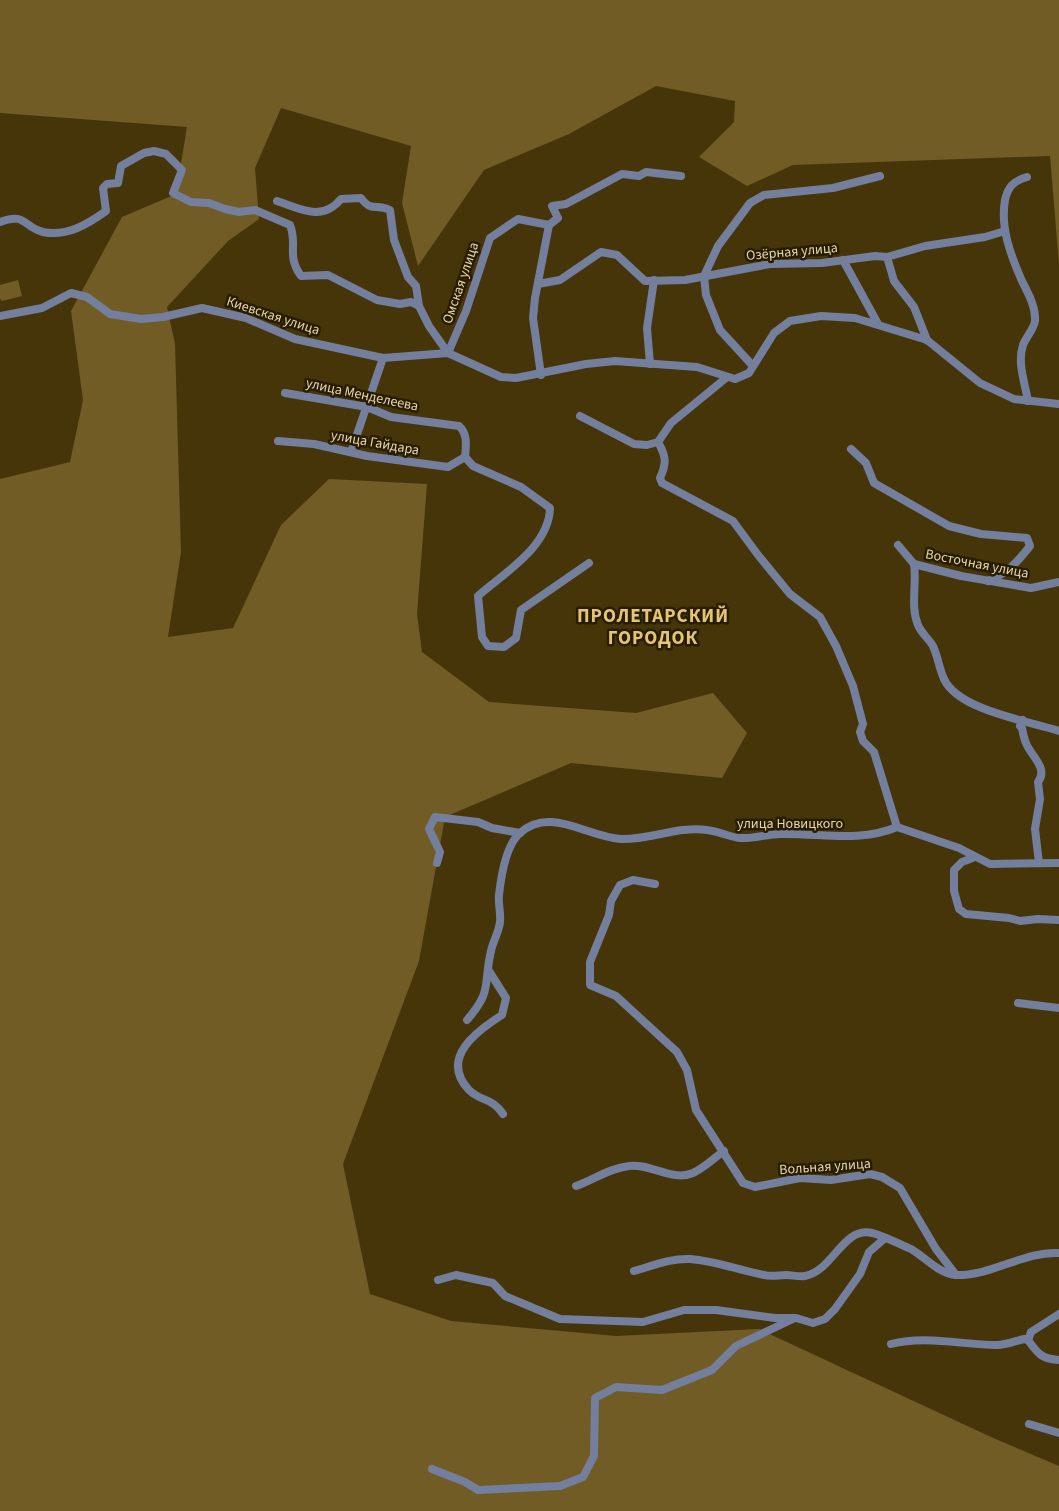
<svg xmlns="http://www.w3.org/2000/svg" width="1059" height="1511" font-family="'Source Sans 3',sans-serif">
<style>
.green{fill:#715c26}
.lines{fill:none;stroke-linecap:round;stroke-linejoin:round}
.minor{stroke:#737f9c;stroke-width:8}
.labels{text-anchor:middle;dominant-baseline:central;stroke-width:5;stroke-linejoin:round;paint-order:stroke}
.street-label{font-size:14px;fill:#e5d5b0;stroke:#291d00}
.district-label{font-size:19px;font-weight:bold;letter-spacing:1px;fill:#e4c576;stroke:#291d00}
</style>
<rect width="100%" height="100%" fill="#453509"/>
<!-- green -->
<g class="green">
<polygon points="0,0 1059,0 1059,264 1050,156 793,165 747,186 699,157 734,122 735,101 656,86 569,134 484,170 418,266 402,203 411,146 281,108 255,168 259,219 228,241 167,307 175,344 181,552 168,637 233,628 281,525 329,479 427,484 417,614 422,652 489,702 636,713 713,693 747,733 722,778 571,763 445,817 419,961 343,1164 370,1294 451,1321 616,1336 759,1329 991,1437 1059,1466 1059,1511 0,1511 0,479 70,462 83,400 71,311 122,217 176,194 187,127 0,113"/>
<polygon points="18,280 22,296 2,301 0,299 0,285"/>
</g>
<g class="lines">
<!-- minor -->
<g class="minor">
<path d="M1027 177C1014 181 1008 186 1005 200 1000 228 1011 256 1022 281 1028 293 1036 307 1035 321 1034 329 1026 337 1023 345 1017 363 1025 383 1028 401"/>
<path d="M277 201C301 209 322 222 341 199L361 198C372 213 376 203 390 210L394 240 408 277 416 286 419 306"/>
<path d="M0 222C26 212 23 227 43 232 67 237 88 224 106 211L103 188 107 184 118 183 121 166 144 153 154 151 166 154 182 170 173 193 191 202 209 203 225 209 239 212 255 210 290 225C298 245 286 255 301 276L328 275 377 300 400 304 411 302 419 306 429 326 448 353"/>
<polyline points="887,257 894,281 914,307 927,340"/>
<polyline points="843,260 878,324"/>
<polyline points="538,284 560,280 601,252 617,255 645,281 685,280 770,264 822,263 875,256 887,257 925,246 985,237 1005,231"/>
<polyline points="0,316 42,308 71,293 87,297 110,314 141,319 163,317 202,308 246,318 295,339 383,358 448,353 501,377 516,378 586,364 615,361 697,367 735,379 749,373 774,333 790,321 821,316 855,318 927,340 980,383 1014,399 1059,404"/>
<polyline points="448,353 466,311 490,238 518,219 549,225 558,218 552,206 566,204 622,174 639,176 646,172 681,176"/>
<polyline points="650,364 647,328 654,280"/>
<polyline points="753,366 720,330 706,295 704,276 718,246 750,203 764,195 833,188 880,176"/>
<polyline points="541,375 533,318 535,298 549,225"/>
<path d="M285 393 367 407 391 417 459 426C468 434 466 446 465 457"/>
<polyline points="580,416 634,444 647,445 658,442 671,423 726,378"/>
<polyline points="278,441 314,444 367,456 448,467 465,457"/>
<path d="M658 442C666 456 667 463 660 478L662 483 733 521 758 555 790 594 820 617 836 646 853 686 863 724 860 732 863 741 874 752 897 827"/>
<path d="M851 449 866 463 874 483 949 526 981 534 1027 538 1030 546C1016 564 1008 572 988 581"/>
<polyline points="351,452 383,358"/>
<path d="M465 457 473 466 521 487 550 508C549 547 504 573 478 596L482 637 488 646 504 647 516 638 521 610 589 563"/>
<polyline points="898,545 914,564 961,576 1031,588 1059,582"/>
<path d="M914 564C917 584 910 606 918 625 921 633 929 639 933 646 938 657 939 668 944 679 958 710 1028 721 1059 731"/>
<path d="M1023 720 1020 726 1022 728C1023 733 1024 739 1026 743 1030 755 1049 768 1038 782L1040 799 1035 829 1039 863"/>
<polyline points="975,857 962,862 954,870 954,891 959,909 966,914 1009,918 1020,921 1038,919 1059,920"/>
<polyline points="437,863 440,852 429,829 435,817 478,822 492,828 520,833"/>
<polyline points="655,884 633,880 620,885 611,901 609,915 590,962 590,985 616,996 677,1052 687,1070 696,1110 743,1183 755,1187 800,1178 831,1180 870,1174 882,1177 900,1188 936,1249 956,1275"/>
<path d="M489 971 506 998 502 1015C477 1031 439 1058 469 1090 481 1102 492 1097 503 1114"/>
<polyline points="1018,1003 1059,1008"/>
<path d="M467 1020C493 990 483 985 491 951 493 941 499 932 500 922 501 913 498 904 499 895 501 877 506 845 520 833 550 806 587 837 621 839 649 840 678 826 707 830 718 831 729 837 740 838 753 839 767 834 781 834 821 833 859 843 897 827L959 848 990 864 1059 863"/>
<path d="M576 1186C593 1180 610 1168 629 1166 651 1163 672 1182 693 1173 704 1168 714 1158 724 1151"/>
<path d="M634 1271C652 1266 671 1258 690 1259 715 1261 739 1270 764 1275 771 1277 779 1275 786 1275 792 1275 799 1277 805 1276 833 1271 843 1226 872 1233 879 1234 904 1246 911 1249 925 1257 939 1274 956 1275 992 1276 1024 1251 1059 1253"/>
<polyline points="438,1280 456,1275 493,1283 505,1296 560,1319 643,1322 684,1310 716,1310 775,1318 796,1318 813,1323 825,1319 835,1309 860,1274 869,1252 884,1239"/>
<polyline points="1028,1340 1031,1332 1059,1314"/>
<path d="M891 1344C926 1335 962 1345 997 1345 1006 1345 1015 1341 1024 1339L1028 1340C1038 1354 1042 1359 1059 1360"/>
<polyline points="1029,1424 1059,1433"/>
<polyline points="432,1469 465,1482 478,1490 560,1486 583,1477 594,1456 595,1398 616,1387 662,1390 712,1370 736,1346 793,1319"/>
</g>
</g>
<g class="labels">
<!-- street labels -->
<g class="street-label">
<text transform="translate(792 252) rotate(-5)">Озёрная улица</text>
<text transform="translate(461 283) rotate(-71)">Омская улица</text>
<text transform="translate(273 316) rotate(18)">Киевская улица</text>
<text transform="translate(362 395) rotate(12)">улица Менделеева</text>
<text transform="translate(375 443) rotate(10)">улица Гайдара</text>
<text transform="translate(977 564) rotate(11)">Восточная улица</text>
<text x="790" y="824">улица Новицкого</text>
<text transform="translate(825 1167) rotate(-4)">Вольная улица</text>
</g>
<!-- district labels -->
<g class="district-label">
<text x="653" y="616">ПРОЛЕТАРСКИЙ<tspan x="653" dy="22">ГОРОДОК</tspan></text>
</g>
</g>
</svg>
